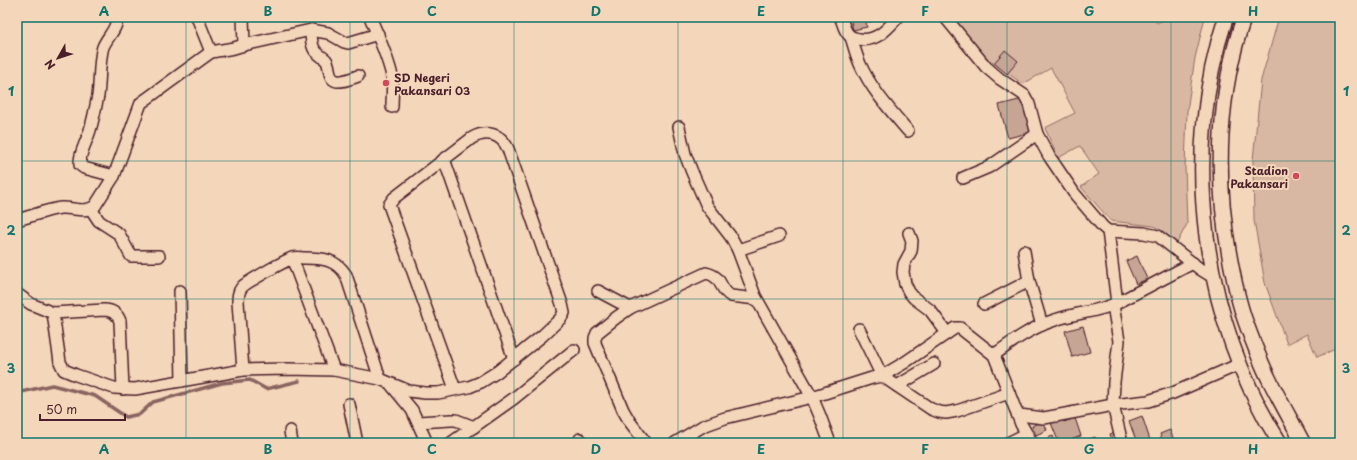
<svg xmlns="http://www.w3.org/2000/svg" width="1357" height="460" font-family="'Playpen Sans',sans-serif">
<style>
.green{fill:#d8b8a2;stroke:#916c66}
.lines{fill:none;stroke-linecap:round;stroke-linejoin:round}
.stream{stroke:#896360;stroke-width:3.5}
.building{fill:#c7a594;stroke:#4a1f2b}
.minor-casing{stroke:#4a1f2b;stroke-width:14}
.major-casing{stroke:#4a1f2b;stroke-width:17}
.minor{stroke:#f4d6ba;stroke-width:11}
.major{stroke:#f4d6ba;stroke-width:14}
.grid{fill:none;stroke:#0f766e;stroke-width:1;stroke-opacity:0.55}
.poi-dot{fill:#d1495b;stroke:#f4d6ba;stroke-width:1.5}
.labels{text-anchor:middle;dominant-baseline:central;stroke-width:4;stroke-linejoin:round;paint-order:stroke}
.poi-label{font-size:11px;font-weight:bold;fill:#4a1f2b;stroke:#f4d6ba;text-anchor:start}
.neatline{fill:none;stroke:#0f766e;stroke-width:1.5}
.grid-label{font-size:13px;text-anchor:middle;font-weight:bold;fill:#0f766e}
</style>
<rect width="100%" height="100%" fill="#f4d6ba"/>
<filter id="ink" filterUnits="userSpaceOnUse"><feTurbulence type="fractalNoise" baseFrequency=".025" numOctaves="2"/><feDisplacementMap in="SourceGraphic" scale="8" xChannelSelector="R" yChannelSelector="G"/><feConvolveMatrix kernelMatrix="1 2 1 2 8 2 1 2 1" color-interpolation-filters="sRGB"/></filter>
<g filter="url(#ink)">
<!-- green -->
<g class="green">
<polygon points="951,17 1151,17 1157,23 1171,17 1205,17 1195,58 1187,111 1185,167 1187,224 1177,243 1154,226 1111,221 1081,187 1099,174 1080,146 1058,158 1045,128 1075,113 1051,68 1023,84 988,59"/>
<polygon points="1279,17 1340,17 1340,347 1317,357 1307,334 1287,344 1265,283 1254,220 1253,160 1261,80"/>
</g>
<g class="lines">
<!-- stream -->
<polyline class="stream" points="17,393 52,385 95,396 126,417 140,414 153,402 222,383 250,380 266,389 299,381"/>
</g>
<!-- building -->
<g class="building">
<polygon points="850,17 865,17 867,27 853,30"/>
<polygon points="867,17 881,17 882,20 868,22"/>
<polygon points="1005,50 1018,61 1007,74 994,63"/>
<polygon points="1023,99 1032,132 1008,138 999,105"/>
<polygon points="1137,256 1147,279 1136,284 1126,261"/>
<polygon points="1083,326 1090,352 1072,357 1065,331"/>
<polygon points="1142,416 1150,440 1141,443 1137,443 1129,421"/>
<polygon points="1063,418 1064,422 1075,418 1081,436 1063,443 1059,443 1051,423"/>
<polygon points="1043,421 1047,430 1036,435 1032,426"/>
<polygon points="1170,430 1175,443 1163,443 1160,434"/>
<polygon points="1117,432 1120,443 1113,443 1110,434"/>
<polygon points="1053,436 1055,443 1040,443 1039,441"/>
<polygon points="1095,437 1098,443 1088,443 1087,440"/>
</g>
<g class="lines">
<!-- minor casing -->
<g class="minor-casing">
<g id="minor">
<polyline points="197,17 211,52 234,48 244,45 243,17"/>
<path d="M370 17C378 35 386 53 391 72 394 83 392 95 392 107"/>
<path d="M840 17C843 22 844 30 848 34 851 38 855 38 859 39 877 42 887 29 898 17"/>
<polyline points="945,17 986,67 1000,79 1024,95 1029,104 1037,134 1049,156 1074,193 1103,227 1108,231 1144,233 1158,236 1200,269 1213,277"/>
<path d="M311 30C311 37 311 43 314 49 317 54 322 56 326 60 331 66 327 79 337 81 343 82 352 78 358 76"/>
<path d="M851 37C854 46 856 55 860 64 871 89 890 110 908 131"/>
<polyline points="244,45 311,30 328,33 344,42 348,43 378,34"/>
<polyline points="679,127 685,154 692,172 707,206 731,237 738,250 755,296 812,397 820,416 830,443"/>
<polyline points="444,159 514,359"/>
<path d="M114 176 84 168 80 165C79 154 85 145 88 136 93 123 95 109 98 96 100 83 99 59 103 47 107 37 118 28 117 17"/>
<polyline points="963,178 989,167 1037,134"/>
<polyline points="91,209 99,221 119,234 131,256 159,256"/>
<path d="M17 220C29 217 50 209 61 208 72 207 85 214 95 206L114 176 141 103 211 52"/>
<polyline points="909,233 912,241 911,251 904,264 903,272 905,284 909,292 914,298 930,310 947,333"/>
<polyline points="738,250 779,236"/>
<polyline points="1024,251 1029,281 1042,325"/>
<polyline points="292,258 334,370"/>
<polyline points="180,291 182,381"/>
<polyline points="598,291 630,308"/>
<path d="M17 294 31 304 53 313 60 362 64 370 76 375 114 388 135 389 243 370 288 369 334 370 380 379 409 391 425 393H438L469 387 481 382 497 372 542 336 560 319 564 313 562 304 508 149C501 133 486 130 472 138L394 198 389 205 455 389"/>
<polyline points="1117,303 1193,263"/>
<polyline points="984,304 1029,281"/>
<polyline points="1113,305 1119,341 1114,382 1113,405 1122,443"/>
<path d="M53 313 104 310C111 310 117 313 120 321L123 389"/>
<path d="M859 329 882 376 904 363 955 328H960L994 355C1013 341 1032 327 1055 320 1075 313 1098 312 1117 303L1108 231"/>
<polyline points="994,355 1009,393"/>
<path d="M243 370 238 302C238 297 238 292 242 287 246 283 287 259 293 258 297 257 301 258 305 258 322 258 336 259 346 275L380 379"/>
<polyline points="392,386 412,410 427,443"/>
<polyline points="897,386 934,364"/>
<polyline points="349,404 357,443"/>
<polyline points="1019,415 1044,418 1055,416 1113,405 1148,401 1173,393 1240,364"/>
<polyline points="418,422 451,420 456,420 474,427"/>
<polyline points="290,431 292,443"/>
<polyline points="580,439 582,443"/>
<polyline points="451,443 513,399 574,350"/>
<path d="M646 443 630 422 623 410 595 343V338L597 333 617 317 630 308 706 273C724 277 718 289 731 296L756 299"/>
<polyline points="675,443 703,426 725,418 812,397 872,378 882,376 931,409 939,412 946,413 957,411 1009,393 1021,424 1032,443"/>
<polyline points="1008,443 1026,434"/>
</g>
</g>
<!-- major casing -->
<g class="major-casing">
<g id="major">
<path d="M1226 17C1180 154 1202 321 1280 443"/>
<path d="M1244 17C1218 93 1215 175 1229 253 1233 276 1238 301 1246 323 1253 342 1260 361 1269 379 1280 401 1292 422 1303 443"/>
</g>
</g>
<!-- minor -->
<use href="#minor" class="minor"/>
<!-- major -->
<use href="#major" class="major"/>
</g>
</g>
<!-- grid -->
<path class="grid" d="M186 17V443M350 17V443M514 17V443M678 17V443M843 17V443M1007 17V443M1171 17V443M17 161H1340M17 299H1340"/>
<!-- markers -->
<g class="poi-dot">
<circle cx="386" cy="83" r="4"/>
<circle cx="1296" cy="176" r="4"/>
</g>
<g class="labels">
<!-- poi labels -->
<g class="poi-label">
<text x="394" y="77">SD Negeri<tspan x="394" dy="13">Pakansari 03</tspan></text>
<text x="1288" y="170" text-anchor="end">Stadion<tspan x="1288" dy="13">Pakansari</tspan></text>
</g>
</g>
<!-- margin -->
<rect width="1357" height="460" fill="none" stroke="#f4d6ba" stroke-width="44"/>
<!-- north arrow -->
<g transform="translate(58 58) rotate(231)" stroke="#f4d6ba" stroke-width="3" paint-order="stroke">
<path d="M0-3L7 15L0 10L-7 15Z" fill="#4a1f2b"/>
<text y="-6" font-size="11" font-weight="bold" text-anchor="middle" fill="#4a1f2b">N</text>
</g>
<!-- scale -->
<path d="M40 414v6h85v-6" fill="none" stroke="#4a1f2b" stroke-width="2"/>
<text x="46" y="414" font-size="12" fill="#4a1f2b" stroke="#f4d6ba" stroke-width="3" paint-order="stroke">50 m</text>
<rect x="22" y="22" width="1313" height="416" class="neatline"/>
<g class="grid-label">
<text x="104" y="16">A</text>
<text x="268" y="16">B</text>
<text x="432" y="16">C</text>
<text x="596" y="16">D</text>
<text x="761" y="16">E</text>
<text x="925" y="16">F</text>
<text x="1089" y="16">G</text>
<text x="1253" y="16">H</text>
<text x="11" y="96">1</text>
<text x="1346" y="96">1</text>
<text x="11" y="235">2</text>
<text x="1346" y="235">2</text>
<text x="11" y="373">3</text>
<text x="1346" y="373">3</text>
<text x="104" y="454">A</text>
<text x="268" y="454">B</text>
<text x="432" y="454">C</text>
<text x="596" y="454">D</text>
<text x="761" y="454">E</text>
<text x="925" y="454">F</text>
<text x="1089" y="454">G</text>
<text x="1253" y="454">H</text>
</g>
</svg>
